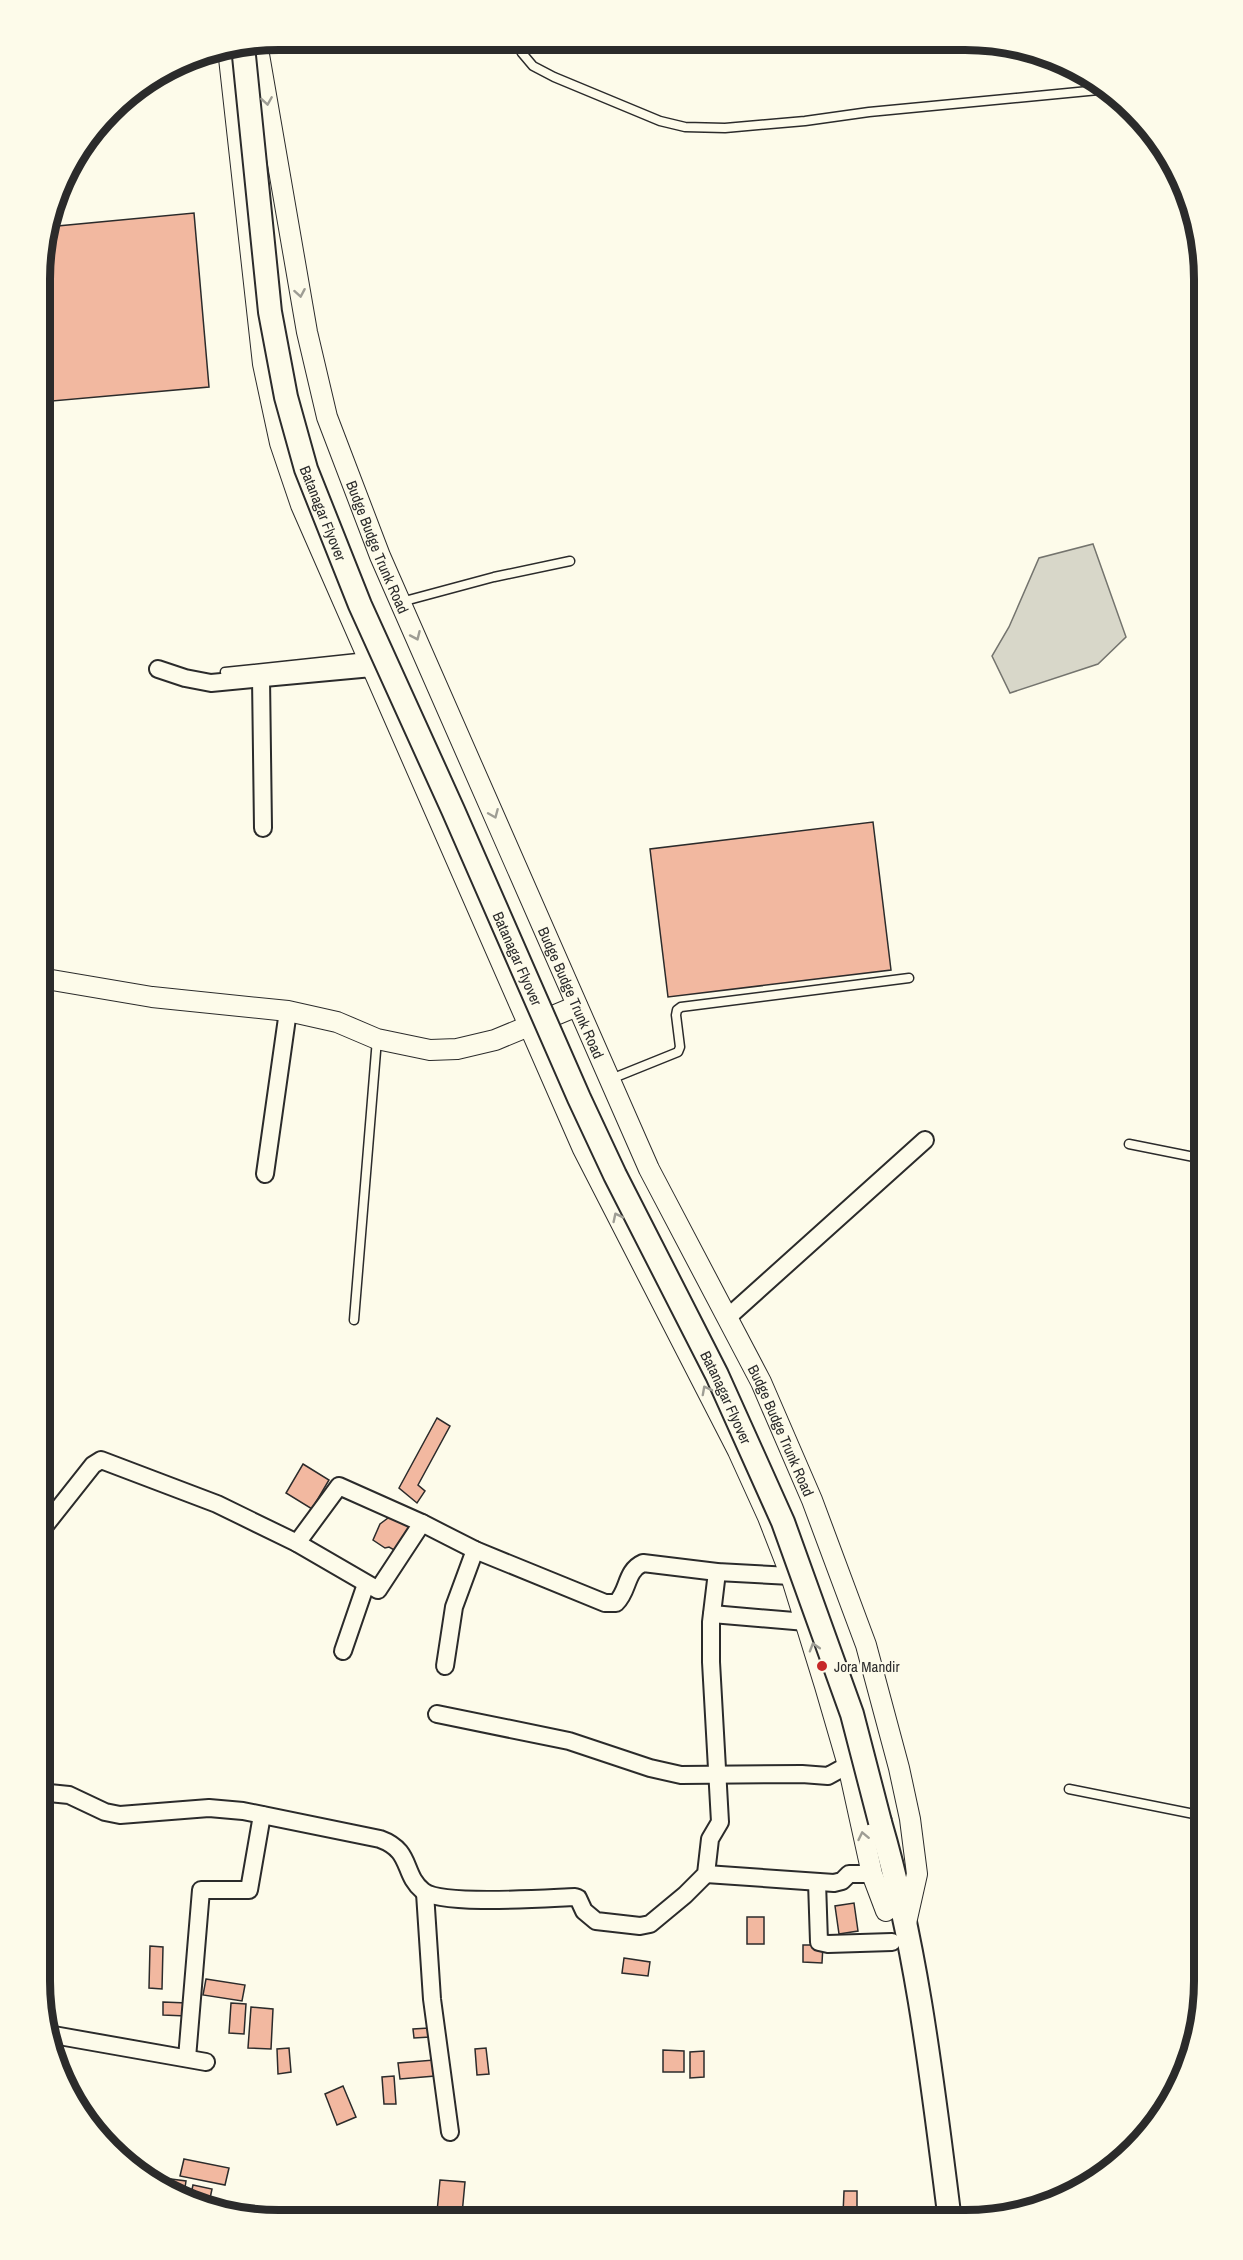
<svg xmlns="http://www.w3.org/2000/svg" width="1243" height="2260" font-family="'Archivo Narrow',sans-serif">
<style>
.water{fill:#d8d7c9;stroke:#74746e;stroke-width:1.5}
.building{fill:#f2b8a0;stroke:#2b2b2b;stroke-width:1.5}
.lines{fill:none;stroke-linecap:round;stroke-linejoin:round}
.service-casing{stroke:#2b2b2b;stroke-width:11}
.minor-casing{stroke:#2b2b2b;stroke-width:20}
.tertiary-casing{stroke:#2b2b2b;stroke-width:22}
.secondary-casing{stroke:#2b2b2b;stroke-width:26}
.service{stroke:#fdfbea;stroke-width:8}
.minor{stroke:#fdfbea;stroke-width:16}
.tertiary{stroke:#fdfbea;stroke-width:20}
.secondary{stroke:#fdfbea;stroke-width:22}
.secondary-bridge-casing{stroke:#2b2b2b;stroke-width:26;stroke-linecap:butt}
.secondary-bridge{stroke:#fdfbea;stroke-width:22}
.oneway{stroke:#9e9d94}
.poi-dot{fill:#c62828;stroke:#fdfbea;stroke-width:2}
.labels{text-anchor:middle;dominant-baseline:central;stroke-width:4.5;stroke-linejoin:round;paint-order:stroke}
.street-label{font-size:15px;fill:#2b2b2b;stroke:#fdfbea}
.poi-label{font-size:15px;fill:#2b2b2b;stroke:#fdfbea;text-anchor:start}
.rim{fill:none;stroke:#2b2b2b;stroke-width:8}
</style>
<rect width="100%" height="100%" fill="#fdfbea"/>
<!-- water -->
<polygon class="water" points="1093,544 1126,637 1098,664 1010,693 992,656 1009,627 1039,558"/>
<!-- building -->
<g class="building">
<polygon points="194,213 209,387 41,402 41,247 47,227"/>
<polygon points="873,822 891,970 668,997 650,849"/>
<polygon points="437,1418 450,1426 418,1485 425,1491 417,1503 399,1488"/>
<polygon points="303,1464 329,1480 312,1509 286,1493"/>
<polygon points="392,1515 414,1525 398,1552 389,1547 385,1548 373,1540 380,1524"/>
<polygon points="854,1903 858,1931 839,1934 835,1906"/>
<rect x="747" y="1917" width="17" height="27"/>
<polygon points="803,1945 823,1945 822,1963 803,1962"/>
<polygon points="150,1946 163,1947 162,1989 149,1988"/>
<polygon points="624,1958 650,1962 648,1976 622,1973"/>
<polygon points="206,1979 245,1985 242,2001 203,1995"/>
<polygon points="163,2002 187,2003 186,2016 163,2015"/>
<polygon points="231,2003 246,2004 244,2034 229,2033"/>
<polygon points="251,2007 273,2009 271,2049 248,2048"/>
<polygon points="429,2028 430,2037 414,2038 413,2029"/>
<polygon points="289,2048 291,2072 278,2074 277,2049"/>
<polygon points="486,2048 489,2074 477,2075 475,2049"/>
<polygon points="663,2050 684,2051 684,2072 663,2072"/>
<polygon points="704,2051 704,2077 690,2078 690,2052"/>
<polygon points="434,2060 435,2076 400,2079 398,2063"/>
<polygon points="394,2076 396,2104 384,2104 382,2077"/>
<polygon points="343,2086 356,2117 337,2125 325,2094"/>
<polygon points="184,2159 229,2168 225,2185 180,2176"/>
<polygon points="171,2179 186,2181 183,2201 169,2192"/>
<polygon points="440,2180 465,2182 462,2214 437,2212"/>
<polygon points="193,2185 212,2189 208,2208 189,2203"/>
<polygon points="844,2191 857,2191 857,2215 843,2214"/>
</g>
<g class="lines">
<!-- service casing -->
<g class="service-casing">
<g id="service">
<polyline points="515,40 522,53 533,66 554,77 660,121 685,127 725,128 805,121 869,112 1109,89"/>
<polyline points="401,602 494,577 570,561"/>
<polyline points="225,672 367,657"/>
<polyline points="611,1079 678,1052 680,1047 676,1015 677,1010 681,1007 909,978"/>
<polyline points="1129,1144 1204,1159"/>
<polyline points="354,1320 377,1039"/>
<polyline points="1069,1789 1204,1816"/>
</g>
</g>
<!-- minor casing -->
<g class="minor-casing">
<g id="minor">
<polyline points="158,669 185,678 211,683 372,668"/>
<polyline points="261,678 263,828"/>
<polyline points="265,1174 288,1011"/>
<polyline points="727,1318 925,1140"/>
<polyline points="40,1532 93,1465 101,1460 217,1504 297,1543 378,1590 422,1523"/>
<path d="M297 1543 339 1486 422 1523 475 1550 605 1603H616C629 1591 625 1571 643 1563L717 1572 791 1576"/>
<polyline points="712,1614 806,1622"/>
<polyline points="343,1651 366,1584"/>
<polyline points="445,1666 454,1607 475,1550"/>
<polyline points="437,1714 569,1741 650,1768 681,1775 802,1774 828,1776 848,1765"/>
<path d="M39 1792 69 1795 105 1812 120 1815 209 1808 243 1811 380 1839C413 1851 402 1874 423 1891 441 1906 547 1898 575 1897L578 1898 584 1911 596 1921 640 1926 650 1924 685 1895 706 1874 710 1839 720 1822 711 1662V1622L717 1572"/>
<polyline points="706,1874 834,1883 842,1881 849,1874 872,1874"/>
<polyline points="817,1882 819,1942 828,1944 892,1942"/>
<polyline points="425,1893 432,1999 450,2132"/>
<polyline points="48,2034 206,2062"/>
<polyline points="187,2058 201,1890 249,1890 262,1815"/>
</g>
</g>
<!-- tertiary casing -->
<g class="tertiary-casing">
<g id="tertiary">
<path id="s1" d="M257 43 307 332 327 417 380 556 649 1169 761 1382 812 1500 866 1645 899 1768 910 1819 917 1874 906 1923"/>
<polyline points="228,49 263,364 280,443 301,505 583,1149 738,1451 768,1517 791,1576 825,1686 848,1765 872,1874 886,1911"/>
<polyline points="40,978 152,997 288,1011 337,1022 377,1039 430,1050 457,1049 495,1040 577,1006"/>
</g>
</g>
<!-- secondary casing -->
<g class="secondary-casing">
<path id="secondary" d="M880 1822C918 1951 933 2088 950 2221"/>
</g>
<!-- service -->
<use href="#service" class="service"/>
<!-- minor -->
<use href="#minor" class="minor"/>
<!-- tertiary -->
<use href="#tertiary" class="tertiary"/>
<!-- secondary -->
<use href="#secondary" class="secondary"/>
<!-- secondary-bridge casing -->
<g class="secondary-bridge-casing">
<g id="secondary-bridge">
<path id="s2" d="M243 46 270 312 286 397 306 469 360 605 453 810 579 1098 615 1175 717 1375 783 1522 852 1714 880 1822"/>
</g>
</g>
<!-- secondary-bridge -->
<use href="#secondary-bridge" class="secondary-bridge"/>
</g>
<!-- one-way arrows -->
<defs><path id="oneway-chevron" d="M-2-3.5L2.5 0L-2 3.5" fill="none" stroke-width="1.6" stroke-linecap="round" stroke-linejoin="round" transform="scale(1.5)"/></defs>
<g class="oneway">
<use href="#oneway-chevron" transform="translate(267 101) rotate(81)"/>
<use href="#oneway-chevron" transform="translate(300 293) rotate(80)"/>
<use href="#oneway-chevron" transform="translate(416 636) rotate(66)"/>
<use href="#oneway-chevron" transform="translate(494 814) rotate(67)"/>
<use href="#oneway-chevron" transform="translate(617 1217) rotate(-116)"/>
<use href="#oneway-chevron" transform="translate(706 1390) rotate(-118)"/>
<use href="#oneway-chevron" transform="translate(814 1647) rotate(-107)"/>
<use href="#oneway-chevron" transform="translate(863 1836) rotate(-102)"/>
</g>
<!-- markers -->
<circle class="poi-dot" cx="822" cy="1666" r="6"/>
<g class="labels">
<!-- street labels -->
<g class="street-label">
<text stroke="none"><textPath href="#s2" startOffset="476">Batanagar Flyover</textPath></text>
<text stroke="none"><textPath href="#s1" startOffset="520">Budge Budge Trunk Road</textPath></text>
<text stroke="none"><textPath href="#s2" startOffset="962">Batanagar Flyover</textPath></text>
<text stroke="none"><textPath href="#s1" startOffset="1006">Budge Budge Trunk Road</textPath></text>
<text stroke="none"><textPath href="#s2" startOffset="1448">Batanagar Flyover</textPath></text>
<text stroke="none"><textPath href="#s1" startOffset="1492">Budge Budge Trunk Road</textPath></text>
</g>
<!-- poi labels -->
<g class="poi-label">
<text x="834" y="1666">Jora Mandir</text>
</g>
</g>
<!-- crop -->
<path d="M0 0H1243V2260H0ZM279 50H965A229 229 0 0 1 1194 279V1981A229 229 0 0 1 965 2210H279A229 229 0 0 1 50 1981V279A229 229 0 0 1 279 50Z" fill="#fdfbea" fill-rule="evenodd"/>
<path class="rim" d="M279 50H965A229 229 0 0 1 1194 279V1981A229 229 0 0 1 965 2210H279A229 229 0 0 1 50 1981V279A229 229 0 0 1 279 50Z"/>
</svg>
